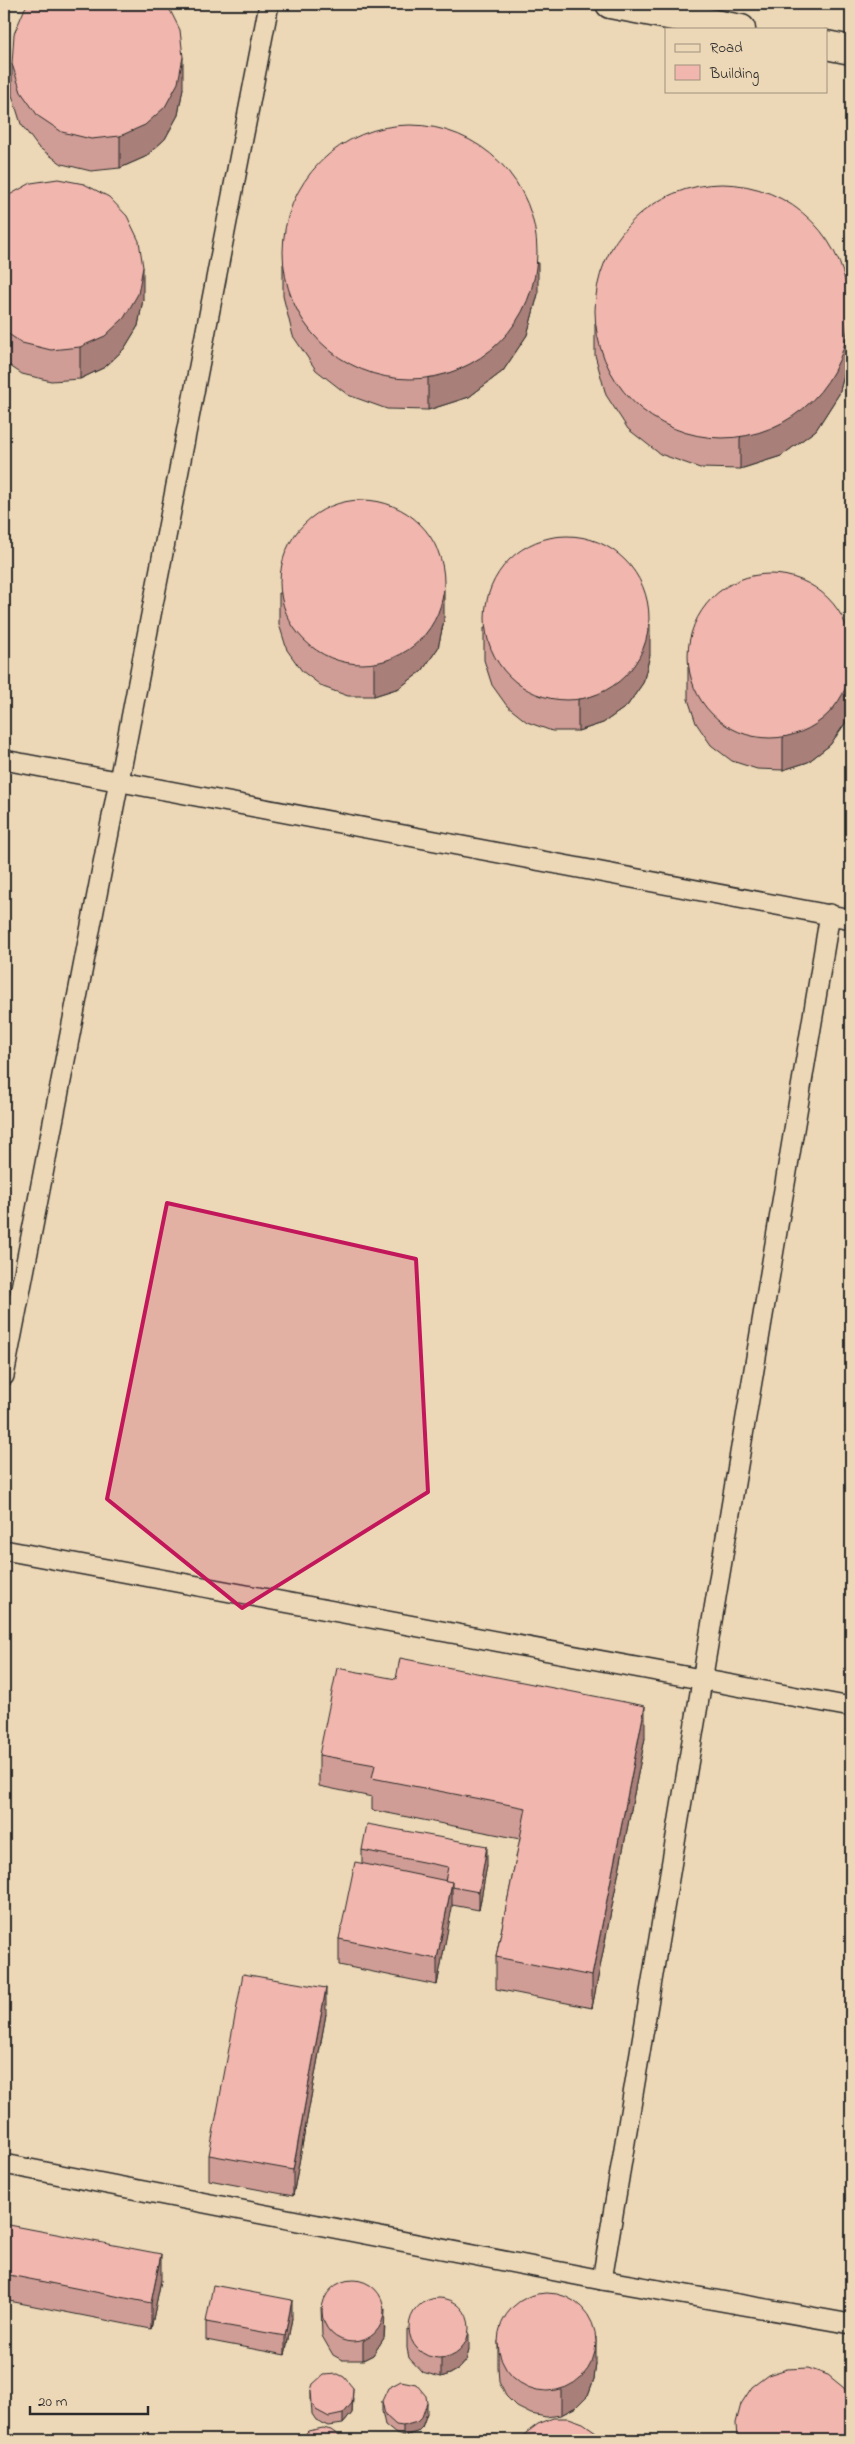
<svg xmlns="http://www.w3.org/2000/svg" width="855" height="2444" font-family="'Indie Flower',sans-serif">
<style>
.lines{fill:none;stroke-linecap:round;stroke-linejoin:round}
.lane-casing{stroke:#2b2b2b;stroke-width:22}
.street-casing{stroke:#2b2b2b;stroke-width:31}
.lane{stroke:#ecd7b6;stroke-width:19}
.street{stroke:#ecd7b6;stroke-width:28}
.wall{fill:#cf9d95;stroke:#2b2b2b}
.shaded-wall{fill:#a97f79;stroke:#2b2b2b}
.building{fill:#f1b6ad;stroke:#2b2b2b}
.marked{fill:#c2185b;fill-opacity:0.2;stroke:#c2185b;stroke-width:4;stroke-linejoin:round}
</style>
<rect width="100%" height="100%" fill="#ecd7b6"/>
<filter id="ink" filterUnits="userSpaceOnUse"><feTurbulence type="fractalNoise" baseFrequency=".02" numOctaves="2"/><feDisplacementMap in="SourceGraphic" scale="10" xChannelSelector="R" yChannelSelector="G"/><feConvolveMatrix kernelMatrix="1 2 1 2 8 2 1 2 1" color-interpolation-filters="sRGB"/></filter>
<g filter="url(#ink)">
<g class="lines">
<!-- lane casing -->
<g class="lane-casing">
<g id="lane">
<polyline points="4,760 851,919"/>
<polyline points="4,1376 269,4"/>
<polyline points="4,1550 851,1707"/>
<polyline points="4,2164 602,2280 851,2324"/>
<polyline points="602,2280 830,914"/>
</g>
</g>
<!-- street casing -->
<g class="street-casing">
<g id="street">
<polyline points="610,4 741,29"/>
<polyline points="826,45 851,50"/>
</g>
</g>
<!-- lane -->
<use href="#lane" class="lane"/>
<!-- street -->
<use href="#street" class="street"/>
</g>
<!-- wall -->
<g class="wall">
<polygon points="12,64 183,88 178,115 165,139 145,157 120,168 91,171 62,164 38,147 21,124 12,95"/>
<polygon points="4,198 143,299 138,326 124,349 105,367 80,379 51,381 22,374 4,362"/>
<polygon points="283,264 538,294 527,335 503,371 469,397 428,410 387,409 348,395 316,370 293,336 283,296"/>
<polygon points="595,323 850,353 839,394 816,430 781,456 740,469 700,468 660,454 628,429 606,395 595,355"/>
<polygon points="279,593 444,620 438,648 422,671 399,688 374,696 348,696 323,687 302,671 287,650 279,624"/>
<polygon points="484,628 650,655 643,683 627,706 603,723 578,731 552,731 527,722 507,706 492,685 484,660"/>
<polygon points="851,638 851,703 846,722 830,745 808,762 783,770 757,769 732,761 711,745 696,723 688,699 688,667"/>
<polygon points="645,1738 592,2008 496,1989 496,1957 520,1839 372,1810 372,1797 319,1786 319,1755"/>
<polygon points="362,1850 487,1865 479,1910 452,1905 437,1985 339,1965 339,1939 362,1864"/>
<polygon points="326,2014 293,2196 209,2180 209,2155"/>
<polygon points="4,2224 161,2280 151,2329 4,2300"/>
<polygon points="321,2307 385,2327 384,2338 373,2355 363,2360 342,2360 333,2355 322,2336"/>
<polygon points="292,2318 285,2355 206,2340 206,2322"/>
<polygon points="407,2329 469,2350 466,2361 459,2369 450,2374 441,2377 422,2372 409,2358 407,2348"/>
<polygon points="498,2341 596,2363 594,2379 588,2395 576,2407 561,2415 546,2417 531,2414 517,2407 506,2396 499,2382 498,2367"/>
<polygon points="311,2390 353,2398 352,2413 343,2424 329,2426 316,2420 312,2414 311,2400"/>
<polygon points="382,2401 427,2413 422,2427 417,2432 403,2436 396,2434 385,2425 382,2411"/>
</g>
<!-- shaded-wall -->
<g class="shaded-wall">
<polygon points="183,57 183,88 178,115 165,139 145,157 120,168 120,136"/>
<polygon points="538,262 538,294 527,335 503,371 469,397 428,410 428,378"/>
<polygon points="143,267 143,299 138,326 124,349 105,367 80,379 80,347"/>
<polygon points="850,321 850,353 839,394 816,430 781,456 740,469 740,438"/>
<polygon points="444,589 444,620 438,648 422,671 399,688 374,696 374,664"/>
<polygon points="650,624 650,655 643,683 627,706 603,723 578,731 578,700"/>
<polygon points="851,671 851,703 846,722 830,745 808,762 783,770 783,738"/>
<polygon points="645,1706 645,1738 592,2008 592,1976"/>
<polygon points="487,1846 487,1865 479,1910 479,1892"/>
<polygon points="452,1882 452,1908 437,1985 437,1959"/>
<polygon points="326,1988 326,2014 293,2196 293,2170"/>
<polygon points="161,2254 161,2280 151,2329 151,2303"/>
<polygon points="292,2300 292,2318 285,2355 285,2336"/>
<polygon points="385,2309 384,2338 373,2355 363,2360 363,2342"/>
<polygon points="469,2332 469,2350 466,2361 459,2369 450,2374 441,2377 441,2358"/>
<polygon points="596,2337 596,2363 594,2379 588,2395 576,2407 561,2415 561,2389"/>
<polygon points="353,2388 352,2413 343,2424 343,2414"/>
<polygon points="427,2403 427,2413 422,2427 417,2432 403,2436 403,2426"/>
</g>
<!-- building -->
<g class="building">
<polygon points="29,4 166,4 168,6 180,30 183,57 178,83 165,107 145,125 120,136 91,139 62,132 38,116 21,92 12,64 14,34 25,8"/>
<circle cx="410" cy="252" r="127"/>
<polygon points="58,179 84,184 109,197 127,216 139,241 143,267 138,294 124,318 105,336 80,347 51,350 22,343 4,331 4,198 31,183"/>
<circle cx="722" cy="311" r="127"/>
<circle cx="362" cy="582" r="82"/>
<circle cx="567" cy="618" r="82"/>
<circle cx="770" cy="656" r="82"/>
<polygon points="400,1658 645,1706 592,1976 496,1957 526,1808 372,1778 375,1765 319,1755 337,1668 396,1679"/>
<polygon points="367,1824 487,1846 479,1892 452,1887 452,1882 445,1881 448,1867 362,1850"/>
<polygon points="355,1862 452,1882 437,1959 339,1939"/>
<polygon points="243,1974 326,1988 293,2170 209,2155"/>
<polygon points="4,2224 161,2254 151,2303 4,2274"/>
<circle cx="353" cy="2311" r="31"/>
<polygon points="213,2285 292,2300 285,2336 206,2322"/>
<circle cx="547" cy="2342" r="49"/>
<circle cx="439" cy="2328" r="30"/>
<polygon points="808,2368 828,2375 844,2388 851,2399 851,2440 737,2440 736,2423 741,2404 752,2387 768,2375 787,2369"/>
<polygon points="338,2374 344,2377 353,2388 352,2403 343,2414 329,2417 316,2410 312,2404 311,2390 313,2384 323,2375"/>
<polygon points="401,2381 416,2384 426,2396 427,2403 422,2417 417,2422 403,2426 396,2425 385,2415 382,2401 388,2388"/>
<polygon points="553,2418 569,2418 583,2423 596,2432 602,2440 521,2440 526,2433 538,2424"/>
<polygon points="323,2428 331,2430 338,2435 341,2440 300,2440 308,2431"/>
</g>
</g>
<!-- marked area -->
<path class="marked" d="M167 1203 416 1259 428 1492 242 1608 107 1499Z"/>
<!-- margin -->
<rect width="855" height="2444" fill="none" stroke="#ecd7b6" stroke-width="20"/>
<rect x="10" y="10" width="835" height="2424" fill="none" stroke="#2b2b2b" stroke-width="2" filter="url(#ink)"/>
<!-- legend -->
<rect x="665" y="28" width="162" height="65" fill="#ecd7b6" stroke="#9f927e"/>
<rect x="675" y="44" width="25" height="8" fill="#ecd7b6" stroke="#9f927e"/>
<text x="710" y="52" font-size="15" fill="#2b2b2b">Road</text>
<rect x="675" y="65" width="25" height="15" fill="#f1b6ad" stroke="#9f927e"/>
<text x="710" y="78" font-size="15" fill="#2b2b2b">Building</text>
<!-- scale -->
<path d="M30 2406v8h118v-8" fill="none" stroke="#2b2b2b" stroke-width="2.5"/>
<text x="38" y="2406" font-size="15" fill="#2b2b2b" stroke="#ecd7b6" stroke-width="4" paint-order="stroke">20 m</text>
</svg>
